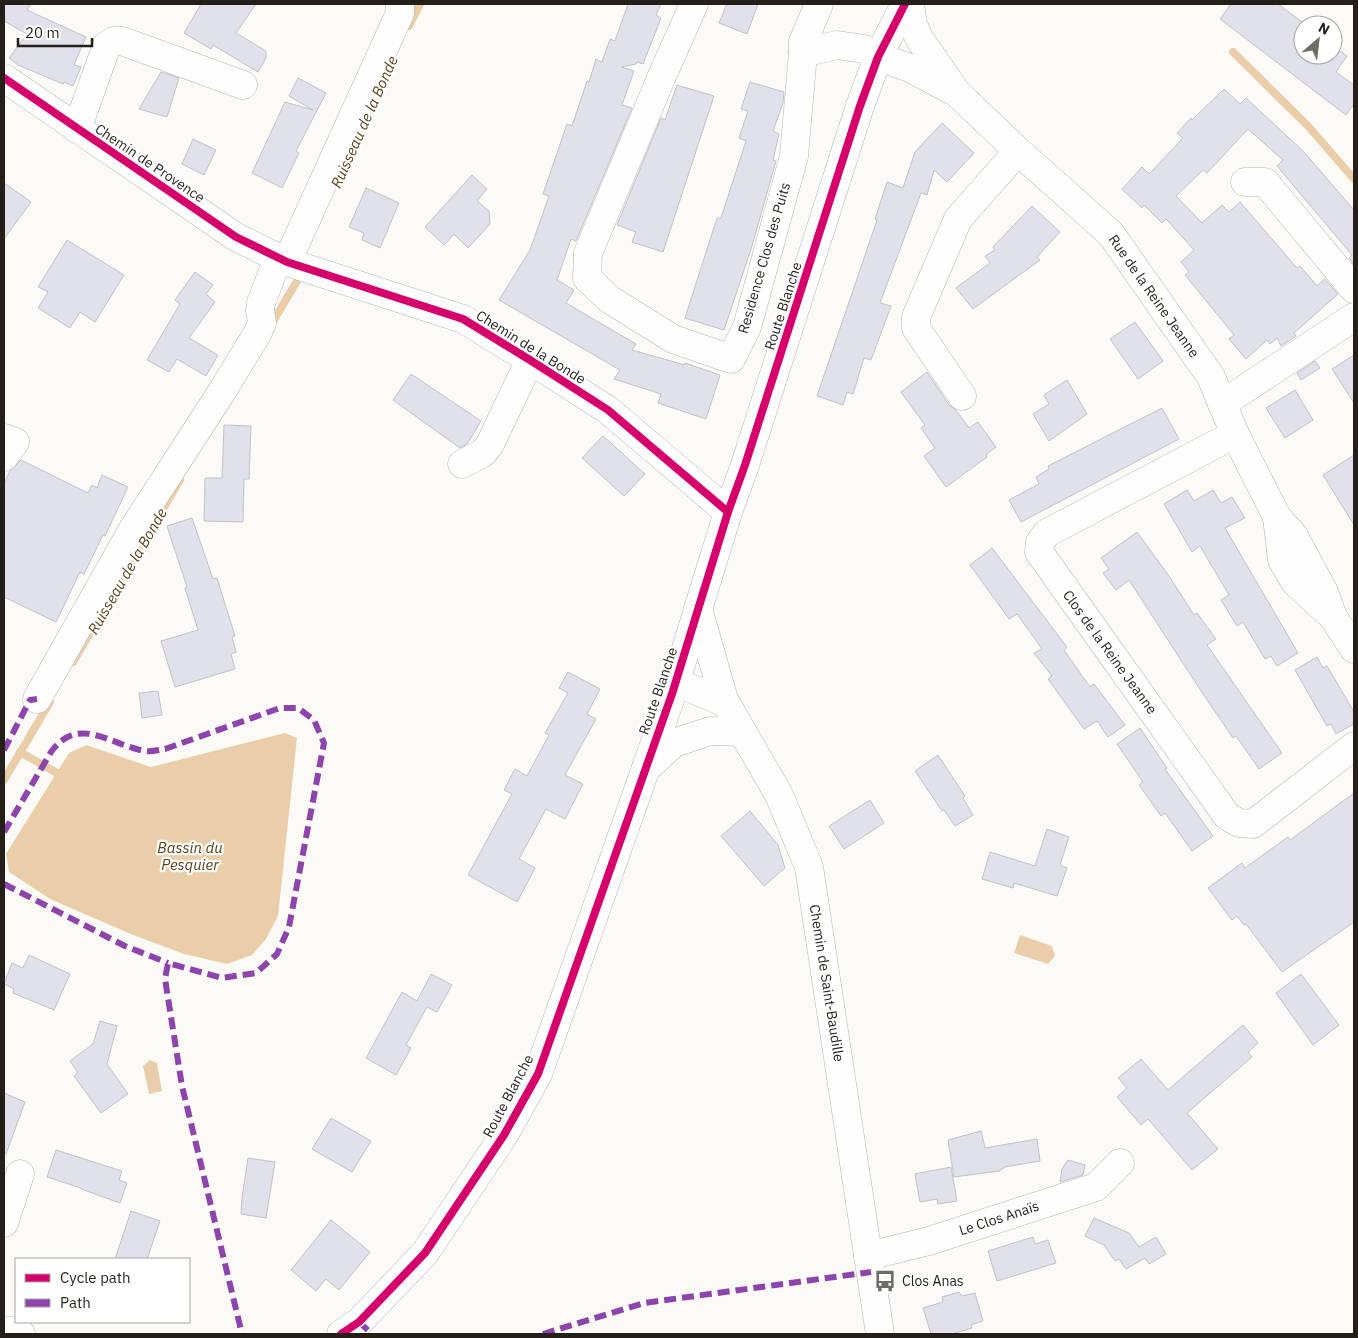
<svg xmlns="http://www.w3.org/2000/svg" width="1358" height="1338" font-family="'IBM Plex Sans',sans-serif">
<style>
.water{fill:#eacea9}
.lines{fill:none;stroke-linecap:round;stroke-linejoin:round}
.stream{stroke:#eacea9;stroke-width:8}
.building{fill:#e0e1eb;stroke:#c2c2c5}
.minor-casing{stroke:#b7b4af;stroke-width:29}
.minor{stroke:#fffefe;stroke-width:28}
.quiet{stroke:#8e44ad;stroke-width:6;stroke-dasharray:12 6;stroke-linecap:butt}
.cycleway-casing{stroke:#fff;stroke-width:11}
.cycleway{stroke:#d6006c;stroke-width:8}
.labels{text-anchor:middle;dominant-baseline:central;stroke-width:4.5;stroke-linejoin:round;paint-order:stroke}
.street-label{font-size:14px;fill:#241f18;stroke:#fff}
.poi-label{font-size:14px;fill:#241f18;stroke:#fff;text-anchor:start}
.water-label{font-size:15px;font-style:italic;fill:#5c4119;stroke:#fff}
</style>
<rect width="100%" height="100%" fill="#fcfaf7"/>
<!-- water -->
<g class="water">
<polygon points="285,733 297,738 278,916 266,939 252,955 227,964 184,954 133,935 50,899 9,872 6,854 69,753 86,745 151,767"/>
<polygon points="1020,935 1052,946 1055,956 1048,964 1014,953"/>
<polygon points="150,1060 157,1063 162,1091 149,1094 143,1066"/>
</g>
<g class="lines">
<!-- stream -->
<g class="stream">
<polyline points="409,26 420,4"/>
<polyline points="1233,52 1308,126 1354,179"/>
<polyline points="271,325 297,281"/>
<polyline points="73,662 180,480"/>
<polyline points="20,752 64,777"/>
<polyline points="4,780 50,702"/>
</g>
</g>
<!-- building -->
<g class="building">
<polygon points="4,4 31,4 27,10 86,37 74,65 81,67 73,86 64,82 63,84 18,65 9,58 27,34 4,21"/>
<polygon points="201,4 256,4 236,33 266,51 266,58 258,72 213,45 211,49 184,33"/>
<polygon points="628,4 661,4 656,15 661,18 643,64 637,62 636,64 621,67 634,71 622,105 632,108 576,241 571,239 557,280 574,290 566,303 636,344 632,350 685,365 685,363 720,375 706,419 658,403 661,394 614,379 620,370 499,300 530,250 549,196 543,194 567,124 572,126 587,81 589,82 596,59 602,62 610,39 615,41"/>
<polygon points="727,4 758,4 747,34 719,23"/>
<polygon points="1231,4 1278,4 1306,25 1303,25 1303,55 1333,55 1333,46 1347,56 1336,72 1354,85 1354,104 1346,115 1220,19"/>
<polygon points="161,72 179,78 167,117 139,109"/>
<polygon points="298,78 326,93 296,151 299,153 282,188 252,173 285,102 313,110 289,96"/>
<polygon points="750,82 784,92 783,103 773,131 779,134 773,160 776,161 752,246 724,330 685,318 717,218 721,218 746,141 739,138 748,111 741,109"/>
<polygon points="677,85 714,96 663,252 632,242 636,232 617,225 661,118 665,120"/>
<polygon points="1224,89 1240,104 1246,98 1304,152 1354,210 1354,265 1349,258 1352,255 1277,166 1283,160 1248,129 1207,173 1203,170 1176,196 1202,223 1222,205 1229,212 1240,202 1297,268 1300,266 1317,286 1325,279 1338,294 1294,333 1296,336 1281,346 1277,338 1270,344 1267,340 1246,359 1229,339 1234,335 1185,275 1189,272 1181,262 1194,250 1166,219 1162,223 1144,205 1142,208 1122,189 1142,167 1149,174 1183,138 1177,133 1191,118 1192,120"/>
<polygon points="942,123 974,153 947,182 934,170 927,195 921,193 880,303 891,306 871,360 864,358 853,394 847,392 843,405 817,396 877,220 875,219 887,182 903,188 915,152"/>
<polygon points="193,139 216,150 204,175 182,164"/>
<polygon points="472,175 487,189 477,201 489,211 490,224 468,248 454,234 444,245 425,227"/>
<polygon points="4,183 31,202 4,239"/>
<polygon points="366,188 399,203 380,248 362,240 364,233 349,227"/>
<polygon points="1032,206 1060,232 1037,257 1040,260 973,309 956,288 990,263 985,256 995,250 993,247"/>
<polygon points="67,240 124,275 95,322 80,312 70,328 38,308 48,292 38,287"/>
<polygon points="195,272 213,285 206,294 215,302 189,338 218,355 206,376 177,359 169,372 147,360 180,304 175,300"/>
<polygon points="1135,322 1163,361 1138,379 1110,339"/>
<polygon points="1354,355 1354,403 1332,369"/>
<polygon points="1315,361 1320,368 1301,380 1297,373"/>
<polygon points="927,372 949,405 956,410 969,428 978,422 996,447 986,455 987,457 946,487 924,456 935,448 921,428 925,425 901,392"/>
<polygon points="411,374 481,421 467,444 460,448 393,400"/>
<polygon points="1067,380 1087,414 1049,441 1033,414 1049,404 1044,395"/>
<polygon points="1295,390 1313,420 1285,438 1266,408"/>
<polygon points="1162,408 1179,439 1021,522 1009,500 1039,484 1036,477 1049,469 1048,466"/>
<polygon points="224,425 251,426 249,479 244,479 243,522 204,521 205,478 222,478"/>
<polygon points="603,436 645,474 624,496 582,458"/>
<polygon points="1354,455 1354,525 1323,475"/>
<polygon points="21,460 88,493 92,485 97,488 102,475 128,487 105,536 103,535 84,574 80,572 56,622 4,597 4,483 10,471"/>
<polygon points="1187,490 1194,501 1213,490 1221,503 1232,497 1245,518 1225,528 1298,653 1277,666 1271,656 1265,659 1243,622 1237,626 1221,600 1229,595 1200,546 1192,552 1164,504"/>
<polygon points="192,518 213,579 217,578 235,636 232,637 236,652 231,654 235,669 175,687 161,641 198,630 185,588 187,587 167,526"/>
<polygon points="1137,532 1169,576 1194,615 1197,613 1216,639 1207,645 1282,753 1259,769 1236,736 1233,738 1201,691 1129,580 1116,590 1103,573 1109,569 1101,558"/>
<polygon points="992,548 1067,647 1064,650 1090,687 1094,684 1125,725 1108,737 1097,721 1084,729 1048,679 1052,676 1034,653 1042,649 1017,614 1009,619 970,565"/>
<polygon points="1317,657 1323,668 1327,666 1354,712 1354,724 1336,734 1331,724 1327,726 1295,670"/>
<polygon points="568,672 600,689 587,714 596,719 565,775 583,784 565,819 546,809 519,859 535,868 517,902 468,875 512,794 504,790 515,769 527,776 549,735 545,733 568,693 559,688"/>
<polygon points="158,691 162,715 142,718 139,693"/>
<polygon points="1140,728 1167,768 1165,769 1213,836 1192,851 1165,813 1161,816 1139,785 1143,782 1117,744"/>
<polygon points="938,755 965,796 963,798 973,815 955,826 944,810 942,811 915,771"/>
<polygon points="1354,793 1354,922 1282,972 1246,924 1244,925 1237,916 1232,920 1208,888 1242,863 1245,868 1288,837 1290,840"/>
<polygon points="870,800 884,823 844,849 829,826"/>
<polygon points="750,811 778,845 785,868 764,886 721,836"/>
<polygon points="1047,829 1069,837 1060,865 1067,868 1057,896 1014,883 1013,888 982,879 990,852 1035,866"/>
<polygon points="29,955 70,974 54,1010 13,993 14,989 4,984 12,963 23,968"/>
<polygon points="431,974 452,985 437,1012 427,1007 406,1045 411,1048 396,1075 366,1058 402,992 417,1001"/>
<polygon points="1301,974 1339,1025 1313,1045 1276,993"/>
<polygon points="100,1021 117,1026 107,1064 128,1094 101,1113 74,1076 78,1073 70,1061 93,1044"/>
<polygon points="1243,1025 1258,1043 1248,1052 1252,1057 1187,1113 1218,1149 1192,1170 1148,1119 1141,1125 1117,1097 1127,1088 1118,1078 1141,1059 1168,1090"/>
<polygon points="4,1093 25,1102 6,1154 4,1154"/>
<polygon points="331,1118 371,1141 352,1172 312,1149"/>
<polygon points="981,1131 985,1148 1037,1139 1040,1161 1005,1167 999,1171 954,1177 948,1140"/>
<polygon points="56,1150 122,1171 119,1180 127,1183 120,1203 81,1189 81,1188 47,1177"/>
<polygon points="248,1158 275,1162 266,1218 241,1214 242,1198"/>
<polygon points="1068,1160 1085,1165 1083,1175 1060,1182 1062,1169"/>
<polygon points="951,1167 957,1201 938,1204 937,1199 920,1202 915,1174"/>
<polygon points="131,1211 160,1221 147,1259 115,1259"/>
<polygon points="1094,1218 1129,1233 1139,1247 1156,1237 1166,1254 1149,1264 1145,1258 1126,1269 1119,1259 1115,1261 1104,1245 1085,1236"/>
<polygon points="331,1220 370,1252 339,1290 326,1279 316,1291 291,1270"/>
<polygon points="1033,1237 1035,1244 1048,1240 1056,1263 997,1281 988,1251"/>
<polygon points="959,1292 962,1296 975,1293 983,1321 971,1325 972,1328 952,1334 931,1334 923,1308 943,1302 942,1297"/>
</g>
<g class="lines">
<!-- minor casing -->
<g class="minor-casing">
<g id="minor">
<polyline points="694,4 662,76 588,253 587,278 609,299 673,339 731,359 747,327 794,156 803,53"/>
<polyline points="819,4 803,42 803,53 837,45 864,49 878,57 910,68 951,90"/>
<polyline points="910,4 913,24 919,38 957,93 1018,151 1111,234 1211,377 1235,434 1277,517 1294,536 1324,592 1333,617 1354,649"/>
<polyline points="4,78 236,237 287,262 463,319 530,360 608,410 728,512"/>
<polyline points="77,129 107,45 114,41 122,41 243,85"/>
<polyline points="1245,182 1265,182 1354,289"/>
<polyline points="287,262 400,13 400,4"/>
<polyline points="962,396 916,328 916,317 958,219 1018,151"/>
<polyline points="1222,404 1354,317"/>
<polyline points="1235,434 1047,533 1040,542 1039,552 1227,816 1239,823 1253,824 1354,746"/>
<polyline points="4,438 15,442 4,457"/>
<polyline points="462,464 483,453 490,444 530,360"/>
<polyline points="1277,517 1282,560 1295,582 1326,611"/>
<polyline points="698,609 725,703"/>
<polyline points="676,682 726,703 779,795 809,867 880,1334"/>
<polyline points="37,699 133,529 221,393 257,334 262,323 260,310 261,303 278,258"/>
<polyline points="648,767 674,743 710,731 742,732"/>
<polyline points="4,1223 20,1174"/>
<polyline points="868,1256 929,1241 1096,1187 1120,1163"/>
<polyline points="4,1331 12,1331 21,1334"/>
<polyline points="341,1334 359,1322 425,1253 504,1135 538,1074 672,694 728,512 745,465 860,106 878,57 905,4"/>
</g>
</g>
<!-- minor -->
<use href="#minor" class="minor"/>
<!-- quiet -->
<g class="quiet">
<polyline points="4,750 30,700 37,699"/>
<path d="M4 832 51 752C79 714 110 745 145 751 151 752 159 750 165 749L280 708H298L314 720 324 743 289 927 277 954 256 973 222 978 168 963 165 979 182 1086 242 1334"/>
<polyline points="4,884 125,946 168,963"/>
<polyline points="359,1322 372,1334"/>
<polyline points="543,1334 644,1303 871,1272"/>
</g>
<!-- cycleway casing -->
<g class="cycleway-casing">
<g id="cycleway">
<polyline points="4,78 236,237 287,262 463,319 530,360 608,410 728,512"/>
<polyline points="341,1334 359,1322 425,1253 504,1135 538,1074 672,694 728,512 745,465 860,106 878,57 905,4"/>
</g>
</g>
<!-- cycleway -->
<use href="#cycleway" class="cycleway"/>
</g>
<!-- icons -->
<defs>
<g id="bus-bare" transform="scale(1.725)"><path d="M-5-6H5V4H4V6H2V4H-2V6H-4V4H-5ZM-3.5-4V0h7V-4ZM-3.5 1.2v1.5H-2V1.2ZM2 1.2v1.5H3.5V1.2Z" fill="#706c66" stroke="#fff" stroke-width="2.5" paint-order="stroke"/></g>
</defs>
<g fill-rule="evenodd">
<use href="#bus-bare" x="885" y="1281"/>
</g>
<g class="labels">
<!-- street labels -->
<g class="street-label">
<text transform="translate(150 163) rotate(34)">Chemin de Provence</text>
<text transform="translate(764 258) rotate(-74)">Residence Clos des Puits</text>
<text transform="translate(1154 296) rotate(55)">Rue de la Reine Jeanne</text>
<text transform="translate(783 306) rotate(-72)">Route Blanche</text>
<text transform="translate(531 347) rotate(32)">Chemin de la Bonde</text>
<text transform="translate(1110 652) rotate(54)">Clos de la Reine Jeanne</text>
<text transform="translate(658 691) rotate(-71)">Route Blanche</text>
<text transform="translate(827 983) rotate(81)">Chemin de Saint-Baudille</text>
<text transform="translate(508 1096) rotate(-62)">Route Blanche</text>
<text transform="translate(999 1218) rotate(-18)">Le Clos Anaïs</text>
</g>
<!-- poi labels -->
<g class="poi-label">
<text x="902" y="1281">Clos Anas</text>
</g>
<!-- water labels -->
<g class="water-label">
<text transform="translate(364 122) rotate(-66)">Ruisseau de la Bonde</text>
<text transform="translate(127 571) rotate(-60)">Ruisseau de la Bonde</text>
<text x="190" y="847">Bassin du<tspan x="190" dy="17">Pesquier</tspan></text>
</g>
</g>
<!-- border -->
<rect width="1358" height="1338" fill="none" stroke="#241f18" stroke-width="10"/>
<!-- legend -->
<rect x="15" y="1258" width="175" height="65" fill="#ffffff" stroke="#a7a5a3"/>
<rect x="25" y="1274" width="25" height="8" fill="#d6006c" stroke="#a7a5a3"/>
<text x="60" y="1283" font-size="15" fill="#241f18">Cycle path</text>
<rect x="25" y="1299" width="25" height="8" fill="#8e44ad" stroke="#a7a5a3"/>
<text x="60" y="1308" font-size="15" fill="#241f18">Path</text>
<!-- north arrow -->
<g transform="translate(1318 40) rotate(28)"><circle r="24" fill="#ffffff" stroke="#a7a5a3"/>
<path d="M0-4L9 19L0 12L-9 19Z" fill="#706c66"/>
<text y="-8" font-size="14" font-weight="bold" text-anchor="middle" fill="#241f18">N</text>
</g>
<!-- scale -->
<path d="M18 38v8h74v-8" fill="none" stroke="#241f18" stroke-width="2.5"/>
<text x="25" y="38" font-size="15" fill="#241f18" stroke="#ffffff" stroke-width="4" paint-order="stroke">20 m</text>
</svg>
